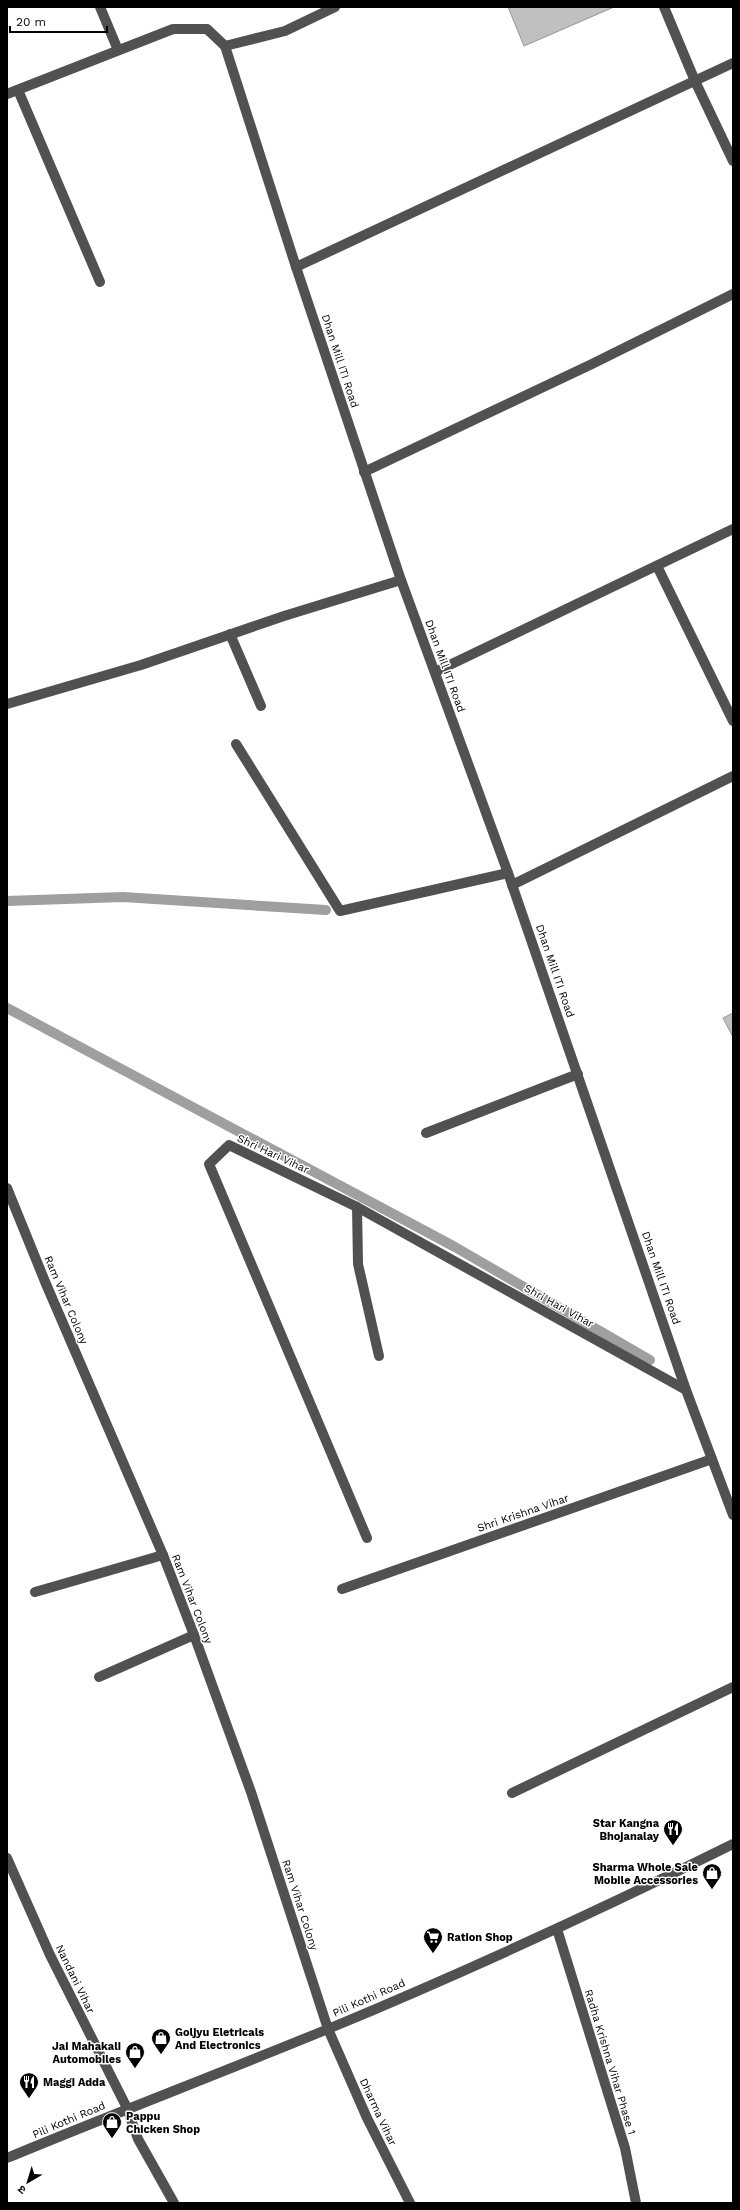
<svg xmlns="http://www.w3.org/2000/svg" width="740" height="2210" font-family="'Work Sans','Noto Sans Devanagari',sans-serif">
<style>
.lines{fill:none;stroke-linecap:round;stroke-linejoin:round}
.stream{stroke:#9f9f9f;stroke-width:10}
.building{fill:#c0c0c0;stroke:#959595}
.minor{stroke:#515151;stroke-width:10}
.labels{text-anchor:middle;dominant-baseline:central;stroke-width:3;stroke-linejoin:round;paint-order:stroke}
.street-label{font-size:11px;fill:#000;stroke:#fff}
.poi-label{font-size:11px;font-weight:bold;fill:#000;stroke:#fff;text-anchor:start}
</style>
<rect width="100%" height="100%" fill="#fff"/>
<g class="lines">
<!-- stream -->
<g class="stream">
<polyline points="7,901 123,897 326,910"/>
<polyline points="7,1008 455,1247 650,1360"/>
</g>
</g>
<!-- building -->
<g class="building">
<polygon points="508,7 614,7 524,46"/>
<polygon points="733,1013 733,1037 723,1018"/>
</g>
<g class="lines">
<!-- minor -->
<g class="minor">
<polyline points="100,7 118,50"/>
<polyline points="664,7 695,81 733,161"/>
<polyline points="225,46 285,31 335,7"/>
<polyline points="18,90 100,282"/>
<polyline points="7,94 173,29 207,29 225,46 296,267 401,580 508,873 686,1390 733,1515"/>
<polyline points="296,267 733,63"/>
<polyline points="364,472 592,364 733,294"/>
<polyline points="657,566 733,721"/>
<polyline points="230,634 261,706"/>
<polyline points="435,672 733,529"/>
<polyline points="7,704 141,665 284,616 401,580"/>
<polyline points="236,744 340,911 508,873"/>
<polyline points="512,885 733,776"/>
<polyline points="426,1133 578,1074"/>
<polyline points="7,1188 46,1284 163,1555 194,1635 251,1792 328,2029 367,2118 410,2203"/>
<polyline points="357,1207 358,1264 379,1356"/>
<polyline points="367,1538 209,1164 229,1145 357,1207 686,1390"/>
<polyline points="342,1589 712,1459"/>
<polyline points="35,1592 163,1555"/>
<polyline points="99,1677 194,1635"/>
<polyline points="512,1793 733,1687"/>
<polyline points="7,1858 50,1955 127,2108 138,2139 174,2203"/>
<polyline points="557,1929 625,2148 636,2203"/>
<path d="M7 2158C113 2114 221 2073 328 2029 465 1972 600 1910 733 1844"/>
</g>
</g>
<!-- icons -->
<defs>
<g id="restaurant-pin" transform="scale(1)"><path d="M0 17L-7.5 6A9.5 9.5 0 1 1 7.5 6Z" fill="#000" stroke="#fff"/><path d="M-5-6h1v4h1v-4h1v4h1v-4h1v5L-1.5 .5V6h-2V.5L-5-1ZM5-6V6H3V1.5H1.5Q1.5-4 5-6Z" fill="#fff"/></g>
<g id="shop-pin" transform="scale(1)"><path d="M0 17L-7.5 6A9.5 9.5 0 1 1 7.5 6Z" fill="#000" stroke="#fff"/><path d="M-5-2.5h2.3a2.7 3.5 0 0 1 5.4 0H5L5.5 6h-11ZM-1.5-2.5h3a1.5 2.3 0 0 0-3 0Z" fill="#fff"/></g>
<g id="supermarket-pin" transform="scale(1)"><path d="M0 17L-7.5 6A9.5 9.5 0 1 1 7.5 6Z" fill="#000" stroke="#fff"/><path d="M-6-5.5h2.5l.6 2H6L4.5 2H-2.5L-4.4-4H-6ZM-1.5 3.2a1.3 1.3 0 1 0 .1 0ZM3 3.2a1.3 1.3 0 1 0 .1 0Z" fill="#fff"/></g>
</defs>
<g fill-rule="evenodd">
<use href="#restaurant-pin" x="673" y="1829"/>
<use href="#shop-pin" x="712" y="1873"/>
<use href="#supermarket-pin" x="433" y="1937"/>
<use href="#shop-pin" x="161" y="2038"/>
<use href="#shop-pin" x="135" y="2052"/>
<use href="#restaurant-pin" x="29" y="2082"/>
<use href="#shop-pin" x="112" y="2122"/>
</g>
<g class="labels">
<!-- street labels -->
<g class="street-label">
<text transform="translate(340 361) rotate(72)">Dhan Mill ITI Road</text>
<text transform="translate(445 666) rotate(70)">Dhan Mill ITI Road</text>
<text transform="translate(555 971) rotate(71)">Dhan Mill ITI Road</text>
<text transform="translate(273 1154) rotate(25)">Shri Hari Vihar</text>
<text transform="translate(661 1278) rotate(71)">Dhan Mill ITI Road</text>
<text transform="translate(66 1300) rotate(67)">Ram Vihar Colony</text>
<text transform="translate(559 1306) rotate(29)">Shri Hari Vihar</text>
<text transform="translate(523 1513) rotate(-19)">Shri Krishna Vihar</text>
<text transform="translate(192 1599) rotate(69)">Ram Vihar Colony</text>
<text transform="translate(300 1905) rotate(72)">Ram Vihar Colony</text>
<text transform="translate(75 1979) rotate(64)">Nandani Vihar</text>
<text transform="translate(369 1998) rotate(-24)">Pili Kothi Road</text>
<text transform="translate(610 2062) rotate(73)">Radha Krishna Vihar Phase 1</text>
<text transform="translate(378 2112) rotate(65)">Dharma Vihar</text>
<text transform="translate(69 2120) rotate(-23)">Pili Kothi Road</text>
</g>
<!-- poi labels -->
<g class="poi-label">
<text x="659" y="1823" text-anchor="end">Star Kangna<tspan x="659" dy="13">Bhojanalay</tspan></text>
<text x="698" y="1867" text-anchor="end">Sharma Whole Sale<tspan x="698" dy="13">Mobile Accessories</tspan></text>
<text x="447" y="1937">Ration Shop</text>
<text x="175" y="2032">Goljyu Eletricals<tspan x="175" dy="13">And Electronics</tspan></text>
<text x="121" y="2046" text-anchor="end">Jai Mahakali<tspan x="121" dy="13">Automobiles</tspan></text>
<text x="43" y="2082">Maggi Adda</text>
<text x="126" y="2116">Pappu<tspan x="126" dy="13">Chicken Shop</tspan></text>
</g>
</g>
<!-- border -->
<rect width="740" height="2210" fill="none" stroke="#000000" stroke-width="16"/>
<!-- north arrow -->
<g transform="translate(28 2182) rotate(218)" stroke="#ffffff" stroke-width="3" paint-order="stroke">
<path d="M0-3L7 15L0 10L-7 15Z" fill="#000000"/>
<text y="-6" font-size="11" font-weight="bold" text-anchor="middle" fill="#000000">उ</text>
</g>
<!-- scale -->
<path d="M10 26v6h97v-6" fill="none" stroke="#000000" stroke-width="2"/>
<text x="16" y="26" font-size="12" fill="#000000" stroke="#ffffff" stroke-width="3" paint-order="stroke">20 m</text>
</svg>
